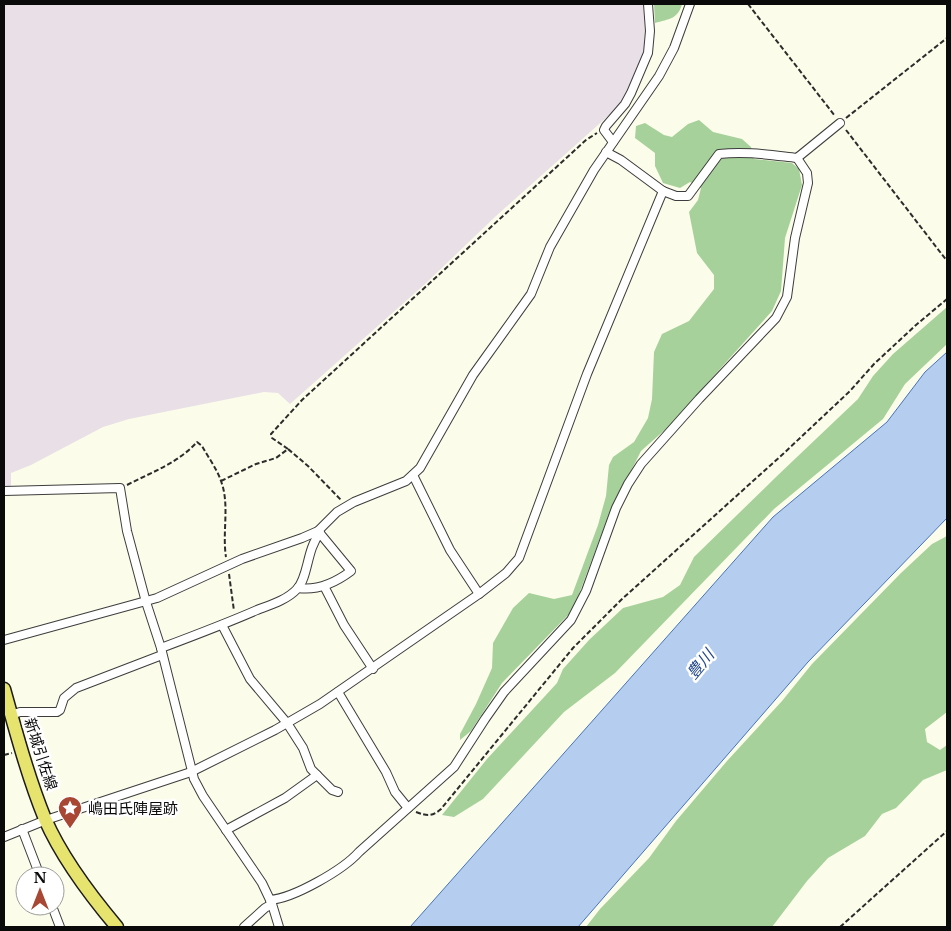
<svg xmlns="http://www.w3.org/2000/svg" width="951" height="931" font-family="'Libre Baskerville','Noto Sans JP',serif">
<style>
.industrial{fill:#e8dfe7}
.forest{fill:#a7d19a}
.water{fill:#b5cdee;stroke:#4574bb}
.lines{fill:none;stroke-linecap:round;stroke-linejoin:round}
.street-casing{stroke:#3d3d3d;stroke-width:10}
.primary-casing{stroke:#1b1b1b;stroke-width:15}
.path{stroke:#2c2c2c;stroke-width:2;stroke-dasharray:5 2.5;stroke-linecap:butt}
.street{stroke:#fff;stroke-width:8}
.primary{stroke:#e7e36f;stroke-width:12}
.labels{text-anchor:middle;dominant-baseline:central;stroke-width:5;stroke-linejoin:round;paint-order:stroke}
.street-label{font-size:15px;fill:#0a0a0a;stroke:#fff}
.poi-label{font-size:15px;fill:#0a0a0a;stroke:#fff;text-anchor:start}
.water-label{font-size:16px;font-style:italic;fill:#24498b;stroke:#fff}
</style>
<rect width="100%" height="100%" fill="#fcfcea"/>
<!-- industrial -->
<polygon class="industrial" points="4,4 644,4 646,18 644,51 628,92 617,108 496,216 425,284 290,404 278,393 264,392 129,419 103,427 31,465 11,473 11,486 4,486"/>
<!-- forest -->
<g class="forest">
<path d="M654 4H682C678 19 669 19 655 23Z"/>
<polygon points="699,120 713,132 742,139 751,147 754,159 792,163 799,169 802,185 785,238 781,291 772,311 667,428 641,451 608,517 573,610 502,683 471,731 460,740 460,734 476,704 492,668 493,643 513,608 529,593 554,599 572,595 598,525 606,496 609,465 613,457 634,442 648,418 652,399 654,352 662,334 689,321 714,289 714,275 697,253 689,212 698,200 701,188 690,182 680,188 663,183 655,166 655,153 635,138 636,126 645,123 664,135 672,137 688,124"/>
<polygon points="947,307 947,344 905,384 883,419 774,509 615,673 564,712 483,799 454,817 442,815 487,759 557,683 563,669 589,640 623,608 663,597 680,585 694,557 777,476 858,399 873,376 893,354"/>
<polygon points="947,536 947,712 925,729 927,742 940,750 947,745 947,770 923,780 896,808 882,814 865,836 828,858 807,881 772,927 586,927 600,909 649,858 676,821 727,761 782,701 812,664 901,573 932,544"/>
</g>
<!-- water -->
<polygon class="water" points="947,352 947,518 808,662 578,927 410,927 773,517 887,422 925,372"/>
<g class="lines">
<!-- street casing -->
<g class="street-casing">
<g id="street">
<polyline points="613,142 604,130 606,126 625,104 631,93 648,53 650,31 648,4"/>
<path d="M663 191 676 196H688L719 154C746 151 770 155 797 158L840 123"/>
<polyline points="413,475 450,550 479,594"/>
<polyline points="4,491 120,488 127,531 146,602 161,648 194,779 203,796 262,883 272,904 279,927"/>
<polyline points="324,586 344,625 373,669"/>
<path d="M298 588C318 591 335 583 351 571L318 531"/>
<polyline points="222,625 250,679 287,723 303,748 311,769 332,790 338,792"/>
<polyline points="4,640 157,598 242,559 302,538 318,531 337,512 354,502 406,481 420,468 473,375 531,294 550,247 594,170 659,76 674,48 690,4"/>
<path d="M161 648C193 636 225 624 257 610 270 605 287 600 297 589 309 576 306 550 320 533"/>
<polyline points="338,692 386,772 395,792 408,808"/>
<polyline points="11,715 20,712 57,712 60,710 64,698 76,688 162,655"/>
<polyline points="22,829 40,876"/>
<polyline points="226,830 285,798 317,775"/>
<polyline points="4,837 46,820 191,772 275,730 320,704 479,594 506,573 519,558 587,374 663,191 621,160 606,152"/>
<path d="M270 900C294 898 343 870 359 852L454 767 485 719 504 692 571 620 586 591 616 508 628 484 641 464 699 399 776 318 787 297 795 238 808 183 807 173 797 158"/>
<polyline points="52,906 60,927"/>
<polyline points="244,927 265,908 272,904"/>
</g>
</g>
<!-- primary casing -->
<g class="primary-casing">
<path id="primary" d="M4 689C16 732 28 777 45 819 62 858 90 895 117 927"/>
</g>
<!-- path -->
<g class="path">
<polyline points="748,4 835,116"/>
<polyline points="846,118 947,38"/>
<polyline points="846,130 947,261"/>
<polyline points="288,449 272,438 271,434 302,400 586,140 597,133"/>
<polyline points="221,481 256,464 276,458 288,449 308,466 342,501"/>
<path d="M127 485C152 472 178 463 197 442L202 446C208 457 217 469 221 481 230 505 222 532 226 557"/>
<polyline points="229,574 234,611"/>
<polyline points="947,643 947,651"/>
<polyline points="4,755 12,753"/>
<path d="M416 812C427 816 432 817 441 809L573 648 621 600 783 454 850 391 874 364 916 325 947 299"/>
<polyline points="840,927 947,831"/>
</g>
<!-- street -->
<use href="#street" class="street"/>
<!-- primary -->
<use href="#primary" class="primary"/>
</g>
<!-- icons -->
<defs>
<g id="sight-pin" transform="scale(1.25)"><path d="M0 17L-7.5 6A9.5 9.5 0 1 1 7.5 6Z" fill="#a84734" stroke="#fff"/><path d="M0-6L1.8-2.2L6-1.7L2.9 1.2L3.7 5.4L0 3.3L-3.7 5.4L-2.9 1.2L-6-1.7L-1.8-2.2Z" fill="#fff"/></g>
</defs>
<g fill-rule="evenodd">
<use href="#sight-pin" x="70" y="808"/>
</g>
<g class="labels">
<!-- street labels -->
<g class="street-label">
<text transform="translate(41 754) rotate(72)">新城引佐線</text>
</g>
<!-- poi labels -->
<g class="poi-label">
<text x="88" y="808">嶋田氏陣屋跡</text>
</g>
<!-- water labels -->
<g class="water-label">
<text transform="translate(700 664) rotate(-51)">豊川</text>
</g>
</g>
<!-- border -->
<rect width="951" height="931" fill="none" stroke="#0a0a0a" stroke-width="10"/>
<!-- north arrow -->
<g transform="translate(40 891)"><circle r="24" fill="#ffffff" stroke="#9d9d9d"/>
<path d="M0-4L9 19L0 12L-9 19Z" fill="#a84734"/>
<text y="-8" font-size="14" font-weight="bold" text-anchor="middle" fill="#0a0a0a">N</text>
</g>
</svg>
